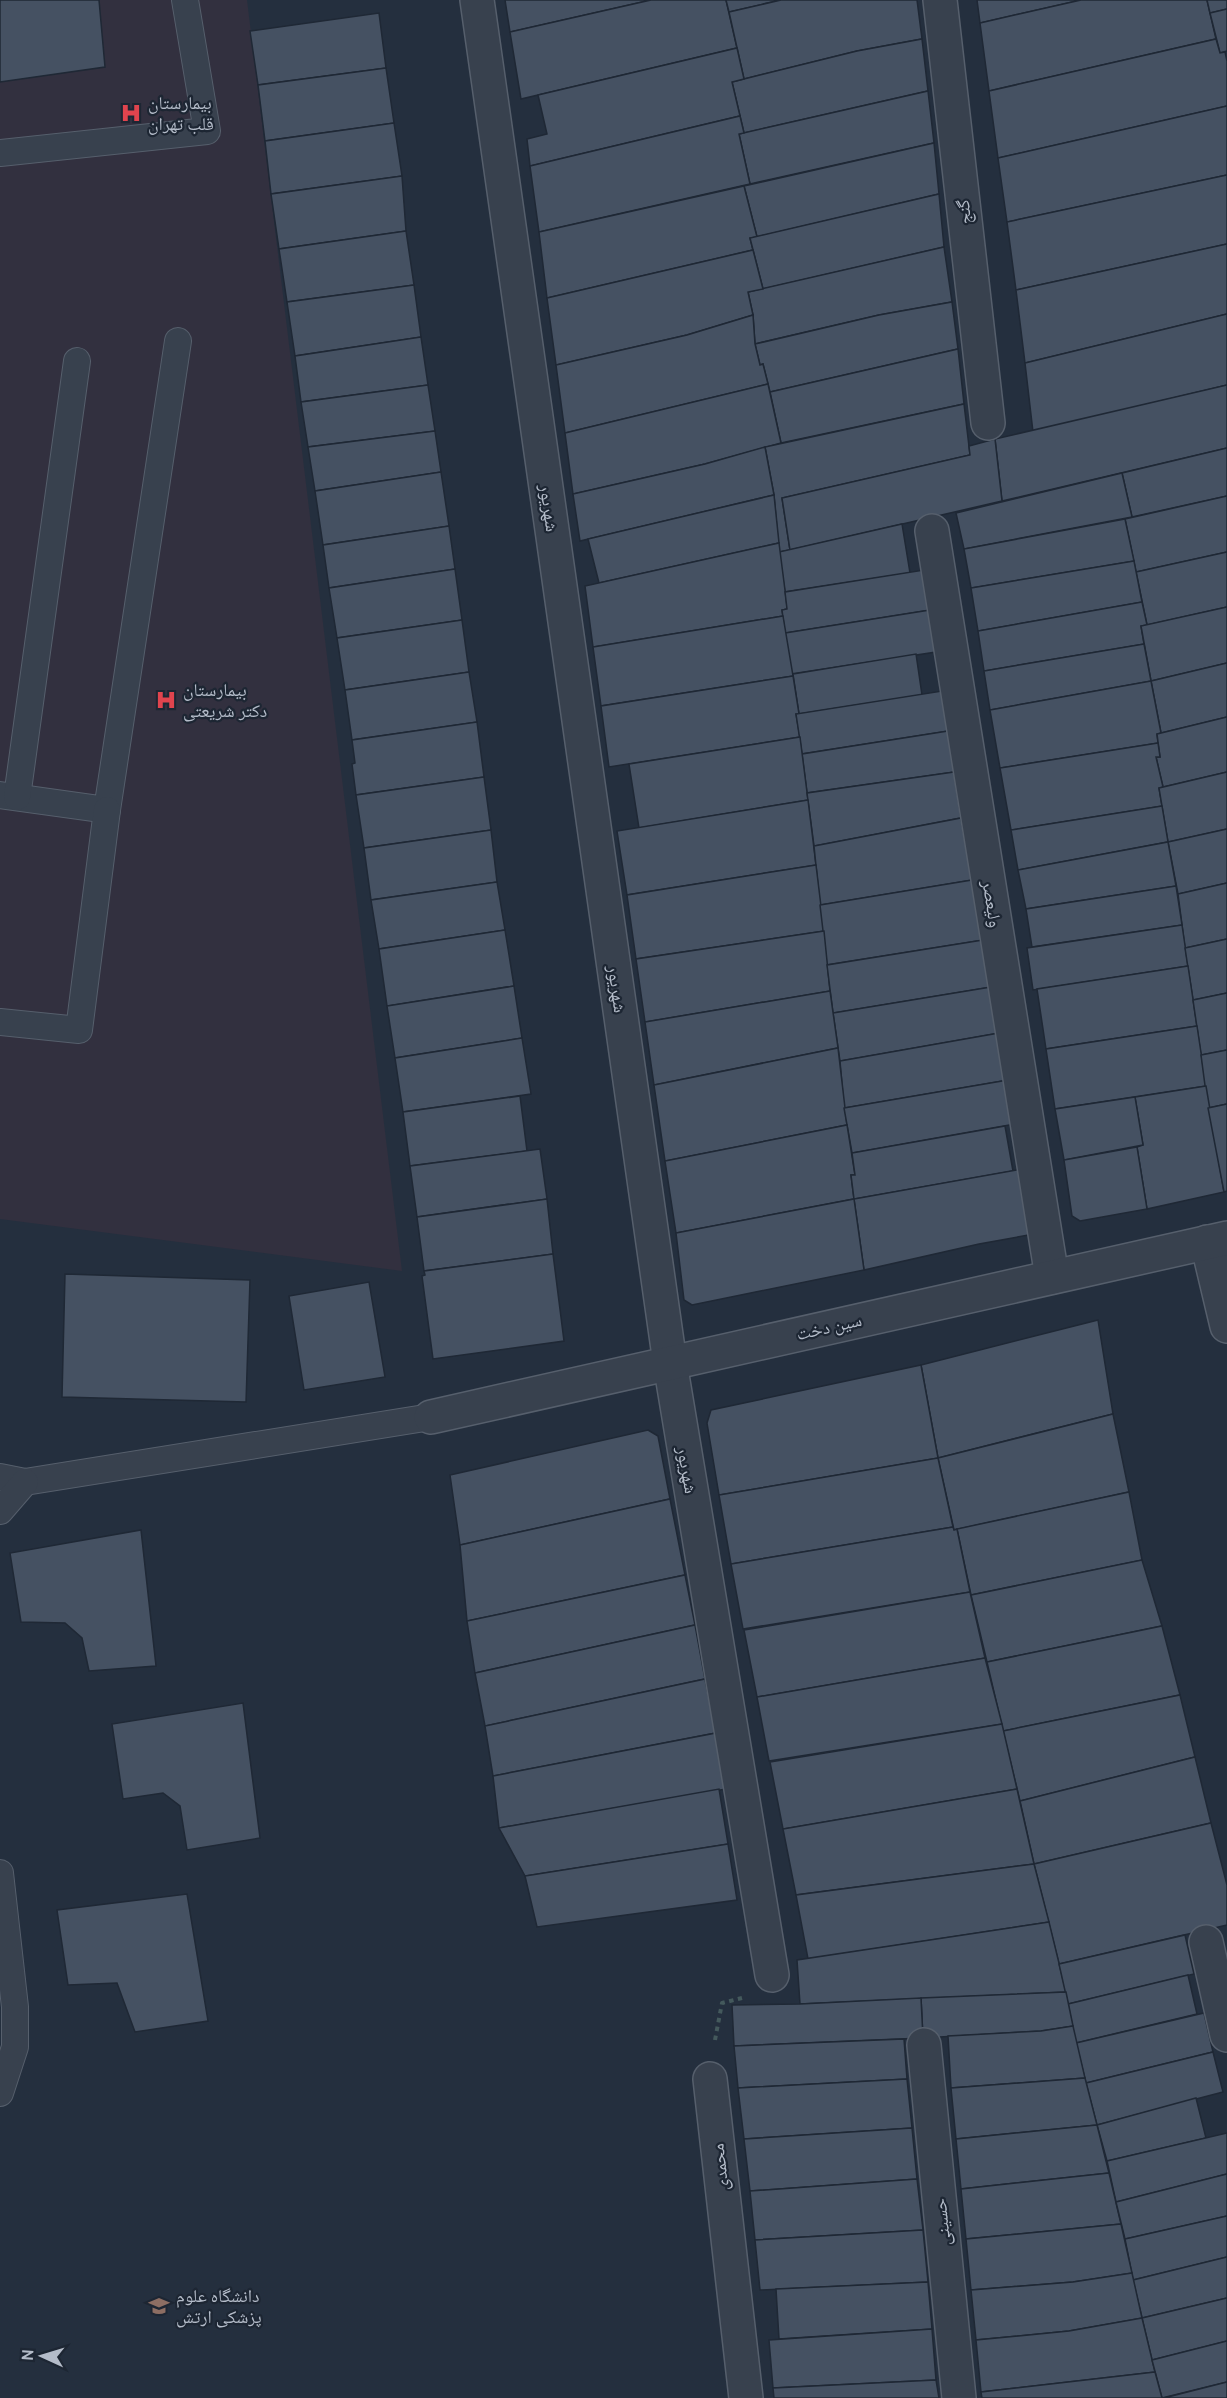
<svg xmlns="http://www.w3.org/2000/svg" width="1227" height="2398" font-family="Cabin,'Noto Naskh Arabic',sans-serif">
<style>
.medical{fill:#32303f}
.building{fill:#455162;stroke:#1f2835;stroke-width:1.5}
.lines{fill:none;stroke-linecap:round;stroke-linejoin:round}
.service-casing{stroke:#565f6c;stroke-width:28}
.minor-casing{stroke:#565f6c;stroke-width:36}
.tertiary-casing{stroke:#565f6c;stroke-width:36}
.path{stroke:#44595c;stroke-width:4;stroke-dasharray:4.5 4.5;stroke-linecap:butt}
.service{stroke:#38414e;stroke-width:26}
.minor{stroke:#38414e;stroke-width:33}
.tertiary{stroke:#38414e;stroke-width:33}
.labels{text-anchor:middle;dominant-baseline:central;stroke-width:4.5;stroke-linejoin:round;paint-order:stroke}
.poi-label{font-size:18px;fill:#b4bcc9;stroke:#1d2633;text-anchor:start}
.street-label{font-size:18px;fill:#b4bcc9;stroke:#1d2633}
</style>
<rect width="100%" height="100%" fill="#242f3e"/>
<!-- medical -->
<polygon class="medical" points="0,0 247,0 402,1271 0,1219"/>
<!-- building -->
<g class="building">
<polygon points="0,0 99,0 105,67 0,82"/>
<polygon points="505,0 651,0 510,32"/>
<polygon points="651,0 726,0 737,48 521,99 510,32"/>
<polygon points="726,0 781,0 729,12"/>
<polygon points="781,0 917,0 922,39 857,51 744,79 729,12"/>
<polygon points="977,0 1081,0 980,23"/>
<polygon points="1081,0 1207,0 1216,39 989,91 980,23"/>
<polygon points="1207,0 1227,0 1227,9 1210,13"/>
<polygon points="1227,9 1227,51 1220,53 1210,13"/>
<polygon points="379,13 386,68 258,85 250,31"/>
<polygon points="922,39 928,91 744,133 732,82 857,51"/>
<polygon points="1216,39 1220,53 1225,52 1227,61 1227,106 998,158 989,91"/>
<polygon points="737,48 744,79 732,82 740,116 530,166 527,139 547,134 538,95"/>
<polygon points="386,68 394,123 265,141 258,85"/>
<polygon points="928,91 934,143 750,184 739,134"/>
<polygon points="1227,106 1227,175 1007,222 998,158"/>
<polygon points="740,116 744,133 739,134 750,184 539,232 530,166"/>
<polygon points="394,123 402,176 271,194 265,141"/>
<polygon points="934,143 939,194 757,237 744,186"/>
<polygon points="1227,175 1227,244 1016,290 1007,222"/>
<polygon points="402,176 406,231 279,249 271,194"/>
<polygon points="744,186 757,237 750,238 753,250 547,298 539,232"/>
<polygon points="939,194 944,247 763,289 750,238"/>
<polygon points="406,231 414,285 287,302 279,249"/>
<polygon points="1227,244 1227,314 1025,363 1016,290"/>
<polygon points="944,247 952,302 879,315 755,344 753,315 748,292"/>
<polygon points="753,250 763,289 748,292 753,315 687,335 556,365 547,298"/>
<polygon points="414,285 421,337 295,356 287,302"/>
<polygon points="952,302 958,349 770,392 763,364 760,365 755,344 879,315"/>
<polygon points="1227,314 1227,385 1033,432 1025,363"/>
<polygon points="753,315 755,344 760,365 763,364 768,384 565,433 556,365 687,335"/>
<polygon points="421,337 428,385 301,402 295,356"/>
<polygon points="958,349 964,404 781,443 770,392"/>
<polygon points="768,384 781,443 705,464 573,494 565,433"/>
<polygon points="428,385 435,431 308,447 301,402"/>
<polygon points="1227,385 1227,448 1002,501 995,439"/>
<polygon points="964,404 970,455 782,498 790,550 779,552 774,495 765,447"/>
<polygon points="435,431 441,472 315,491 308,447"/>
<polygon points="995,439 1002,501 790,550 782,498 970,455 969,446"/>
<polygon points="765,447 774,495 580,541 573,494 705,464"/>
<polygon points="1227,448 1227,496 1132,517 1122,473"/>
<polygon points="441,472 449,526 323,545 315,491"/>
<polygon points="1122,473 1132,517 964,549 956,513"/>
<polygon points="774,495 779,543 599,583 588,539"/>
<polygon points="1227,496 1227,552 1136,572 1125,519"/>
<polygon points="1125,519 1134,561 971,588 964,549"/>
<polygon points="902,524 910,573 785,592 779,552"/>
<polygon points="449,526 455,569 329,588 323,545"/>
<polygon points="779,543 787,606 787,609 782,610 783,616 593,647 585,586"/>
<polygon points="1227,552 1227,607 1147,625 1136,572"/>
<polygon points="1134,561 1142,602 978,631 971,588"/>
<polygon points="455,569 462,620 337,638 329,588"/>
<polygon points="924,570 930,610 785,633 782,610 787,609 785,592"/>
<polygon points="1142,602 1147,625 1141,626 1144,644 984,671 978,631"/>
<polygon points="1227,607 1227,663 1151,681 1141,626"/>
<polygon points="930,610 936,652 791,674 785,633"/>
<polygon points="783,616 793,676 601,706 593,647"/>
<polygon points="462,620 469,672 345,690 337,638"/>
<polygon points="1144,644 1151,681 990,710 984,671"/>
<polygon points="916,654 922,695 799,714 793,674"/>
<polygon points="1227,663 1227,717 1161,733 1151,681"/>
<polygon points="469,672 477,722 352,740 345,690"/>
<polygon points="793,676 799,714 796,714 800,737 609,767 601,706"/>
<polygon points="1151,681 1161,733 1157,734 1158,743 1000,768 990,710"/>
<polygon points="942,691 948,731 802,754 796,714"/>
<polygon points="1227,717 1227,772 1163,787 1156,757 1160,757 1157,734"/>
<polygon points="477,722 484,777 356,795 352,764 355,763 352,740"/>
<polygon points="948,731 954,772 807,793 802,754"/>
<polygon points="800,737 808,800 639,828 629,764"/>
<polygon points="1158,743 1160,757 1156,757 1163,787 1159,788 1162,806 1011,830 1000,768"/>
<polygon points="954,772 961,818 814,846 807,793"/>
<polygon points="1227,772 1227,829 1168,842 1159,788"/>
<polygon points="484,777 491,830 364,848 356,795"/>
<polygon points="808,800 816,865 627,895 617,831"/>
<polygon points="1162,806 1168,842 1018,870 1011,830"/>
<polygon points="961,818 972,880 820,905 814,846"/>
<polygon points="1227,829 1227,883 1178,894 1168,842"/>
<polygon points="491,830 497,882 371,900 364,848"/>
<polygon points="1168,842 1176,886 1026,909 1018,870"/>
<polygon points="816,865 824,931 636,959 627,895"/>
<polygon points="972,880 983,940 827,965 820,905"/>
<polygon points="497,882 505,930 379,949 371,900"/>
<polygon points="1227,883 1227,939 1185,948 1178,894"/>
<polygon points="1176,886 1182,925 1032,947 1026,909"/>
<polygon points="1182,925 1188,966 1033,990 1027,948"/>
<polygon points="505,930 514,986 387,1006 379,949"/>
<polygon points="824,931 830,991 645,1022 636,959"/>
<polygon points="1227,939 1227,993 1193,1000 1185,948"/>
<polygon points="983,940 991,987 833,1013 827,965"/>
<polygon points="1188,966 1197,1026 1046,1049 1037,989"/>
<polygon points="514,986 522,1038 395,1058 387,1006"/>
<polygon points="991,987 999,1033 840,1061 833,1013"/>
<polygon points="830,991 838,1048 654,1085 645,1022"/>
<polygon points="1227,993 1227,1050 1201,1055 1193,1000"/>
<polygon points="1197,1026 1206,1086 1055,1109 1046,1049"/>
<polygon points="999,1033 1008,1080 844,1108 840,1061"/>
<polygon points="522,1038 531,1094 403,1112 395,1058"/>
<polygon points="838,1048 847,1125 665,1161 654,1085"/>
<polygon points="1227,1050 1227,1104 1208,1108 1201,1055"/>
<polygon points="1008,1080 1015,1124 852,1153 844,1108"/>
<polygon points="1206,1086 1224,1192 1147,1209 1137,1147 1143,1145 1135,1097"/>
<polygon points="520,1096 527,1151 410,1166 403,1112"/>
<polygon points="1135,1097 1143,1145 1064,1160 1055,1109"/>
<polygon points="1227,1104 1227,1191 1224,1192 1208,1108"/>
<polygon points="847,1125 855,1175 851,1175 854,1199 676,1233 665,1161"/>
<polygon points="1005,1126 1013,1171 854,1199 851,1175 855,1175 852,1153"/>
<polygon points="1137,1147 1147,1209 1080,1221 1072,1216 1064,1160"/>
<polygon points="540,1149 547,1199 417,1217 410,1166"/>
<polygon points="1022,1169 1034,1234 979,1244 864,1270 854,1199"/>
<polygon points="547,1199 553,1254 424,1271 417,1217"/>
<polygon points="854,1199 864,1270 692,1305 684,1300 676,1233"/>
<polygon points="553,1254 564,1341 433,1359 422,1276 425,1275 424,1271"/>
<polygon points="65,1274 250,1280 246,1402 62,1397"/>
<polygon points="369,1282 385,1377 304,1390 289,1296"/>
<polygon points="1098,1320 1113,1414 938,1458 921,1365"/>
<polygon points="921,1365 938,1458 719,1495 707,1423 711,1410"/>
<polygon points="1113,1414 1129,1492 954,1530 938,1458"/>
<polygon points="648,1430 658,1436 670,1499 460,1545 450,1475"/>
<polygon points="938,1458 953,1527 731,1564 719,1495"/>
<polygon points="1129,1492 1142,1560 971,1595 957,1529"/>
<polygon points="670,1499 685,1575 467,1621 460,1545"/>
<polygon points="953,1527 954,1530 957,1529 970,1592 743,1629 731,1564"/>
<polygon points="141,1530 156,1666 89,1671 82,1638 65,1623 21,1622 10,1553"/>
<polygon points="1142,1560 1162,1626 987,1662 971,1595"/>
<polygon points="685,1575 695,1625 475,1673 467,1621"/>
<polygon points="970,1592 985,1658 757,1697 744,1630"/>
<polygon points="695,1625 705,1679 485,1726 475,1673"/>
<polygon points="1162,1626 1180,1695 1003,1731 987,1662"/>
<polygon points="985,1658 1002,1724 769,1761 757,1697"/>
<polygon points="705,1679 716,1733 493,1776 485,1726"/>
<polygon points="1180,1695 1195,1757 1020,1801 1003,1731"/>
<polygon points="243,1703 260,1838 187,1850 180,1806 163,1793 123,1799 112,1724"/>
<polygon points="1002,1724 1017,1789 783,1829 770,1762"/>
<polygon points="716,1733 726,1789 499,1828 493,1776"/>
<polygon points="1195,1757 1211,1823 1034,1864 1020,1801"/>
<polygon points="719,1789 728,1844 525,1876 499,1828"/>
<polygon points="1017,1789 1034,1864 796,1895 783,1829"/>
<polygon points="1211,1823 1227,1885 1227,1925 1059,1964 1034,1864"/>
<polygon points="728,1844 737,1900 537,1927 525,1876"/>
<polygon points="1034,1864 1049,1922 808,1959 796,1895"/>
<polygon points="187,1894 208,2021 135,2032 117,1983 68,1985 57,1910"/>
<polygon points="1049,1922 1066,1992 800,2004 797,1960"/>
<polygon points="1185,1935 1194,1974 1068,2004 1059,1964"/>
<polygon points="1188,1975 1197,2014 1076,2043 1068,2004"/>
<polygon points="1066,1992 1073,2026 1041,2031 923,2038 921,1998"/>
<polygon points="921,1998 923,2038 734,2046 732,2005 800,2004"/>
<polygon points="1204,2013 1213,2052 1086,2083 1076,2043"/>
<polygon points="1073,2026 1085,2078 951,2088 948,2036 1041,2031"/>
<polygon points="904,2039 907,2079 738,2088 734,2046"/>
<polygon points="1213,2052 1223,2092 1097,2125 1086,2083"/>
<polygon points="1085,2078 1097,2125 956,2139 951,2088"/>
<polygon points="907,2079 912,2128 744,2139 738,2088"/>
<polygon points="1196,2098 1206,2138 1107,2161 1097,2125"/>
<polygon points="1097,2125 1109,2173 961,2189 956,2139"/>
<polygon points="912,2128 917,2179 750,2191 744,2139"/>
<polygon points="1227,2133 1227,2174 1116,2202 1107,2161"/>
<polygon points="1109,2173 1121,2224 966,2239 961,2189"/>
<polygon points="1227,2174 1227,2216 1125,2239 1116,2202"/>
<polygon points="917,2179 923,2230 755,2240 750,2191"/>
<polygon points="1227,2216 1227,2257 1133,2280 1125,2239"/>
<polygon points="1121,2224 1132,2273 1073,2282 971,2290 966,2239"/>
<polygon points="923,2230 928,2282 760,2290 755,2240"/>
<polygon points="1227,2257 1227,2298 1142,2318 1133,2280"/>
<polygon points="1132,2273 1142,2318 1069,2331 976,2340 971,2290 1073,2282"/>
<polygon points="928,2282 932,2329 779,2339 776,2289"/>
<polygon points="1227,2298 1227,2341 1152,2360 1142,2318"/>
<polygon points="1142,2318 1155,2372 981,2392 976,2340 1069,2331"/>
<polygon points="932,2329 936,2380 773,2388 769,2340"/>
<polygon points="1227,2341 1227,2382 1162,2398 1152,2360"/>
<polygon points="1155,2372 1162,2398 982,2398 981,2392"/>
<polygon points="936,2380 939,2398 774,2398 773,2388"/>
<polygon points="1227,2382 1227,2398 1164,2398"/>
</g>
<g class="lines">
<!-- service casing -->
<g class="service-casing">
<g id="service">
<polyline points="0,153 207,131 185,0"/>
<polyline points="0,795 107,810 178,341"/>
<polyline points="17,797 77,361"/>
<polyline points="0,1022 79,1030 107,810"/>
<polyline points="0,1477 25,1482 431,1417"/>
<polyline points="0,1511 25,1482"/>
<polyline points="0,1873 15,2007 15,2047 0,2093"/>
</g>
</g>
<!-- minor casing -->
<g class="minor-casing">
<g id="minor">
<polyline points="477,0 670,1363 772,1975"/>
<polyline points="940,0 988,423"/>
<polyline points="932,531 1052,1277"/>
<polyline points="1207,1242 1227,1326"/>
<polyline points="1206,1942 1227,2035"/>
<polyline points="924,2045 959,2398"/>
<polyline points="710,2079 746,2398"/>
</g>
</g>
<!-- tertiary casing -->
<g class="tertiary-casing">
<polyline id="tertiary" points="431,1417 1227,1238"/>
</g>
<!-- path -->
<polyline class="path" points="715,2040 722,2003 742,1998"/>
<!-- service -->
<use href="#service" class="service"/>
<!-- minor -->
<use href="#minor" class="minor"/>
<!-- tertiary -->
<use href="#tertiary" class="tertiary"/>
</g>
<!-- icons -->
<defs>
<g id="hospital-bare" transform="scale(1.62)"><path d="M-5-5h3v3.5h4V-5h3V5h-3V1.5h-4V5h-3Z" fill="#e0444e" stroke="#1d2633" stroke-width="2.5" paint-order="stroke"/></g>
<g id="university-bare" transform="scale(1.62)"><path d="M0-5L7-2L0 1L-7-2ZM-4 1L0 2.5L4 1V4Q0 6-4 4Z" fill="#8d6e63" stroke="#1d2633" stroke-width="2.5" paint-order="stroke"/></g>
</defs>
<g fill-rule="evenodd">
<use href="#hospital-bare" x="131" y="113"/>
<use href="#hospital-bare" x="166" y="700"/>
<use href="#university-bare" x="159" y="2306"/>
</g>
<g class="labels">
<!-- poi labels -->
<g class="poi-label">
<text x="148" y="103">بیمارستان<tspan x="148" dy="21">قلب تهران</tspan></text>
<text x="183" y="690">بیمارستان<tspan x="183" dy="21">دکتر شریعتی</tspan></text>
<text x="176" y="2296">دانشگاه علوم<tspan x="176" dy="21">پزشکی ارتش</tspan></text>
</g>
<!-- street labels -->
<g class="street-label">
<text transform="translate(964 212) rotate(-96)">گنج</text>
<text transform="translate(549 508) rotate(82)">شهریور</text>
<text transform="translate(992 904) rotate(81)">ولیعصر</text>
<text transform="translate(617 989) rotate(82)">شهریور</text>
<text transform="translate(829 1327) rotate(-13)">سین دخت</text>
<text transform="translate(687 1470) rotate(80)">شهریور</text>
<text transform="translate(720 2167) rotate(-96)">محمدی</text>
<text transform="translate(942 2222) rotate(-96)">حسینی</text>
</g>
</g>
<!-- north arrow -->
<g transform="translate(42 2356) rotate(274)" stroke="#1d2633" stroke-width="4.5" paint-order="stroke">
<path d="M0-4.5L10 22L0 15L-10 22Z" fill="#b4bcc9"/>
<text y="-9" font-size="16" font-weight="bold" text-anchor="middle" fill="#b4bcc9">N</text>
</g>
</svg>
